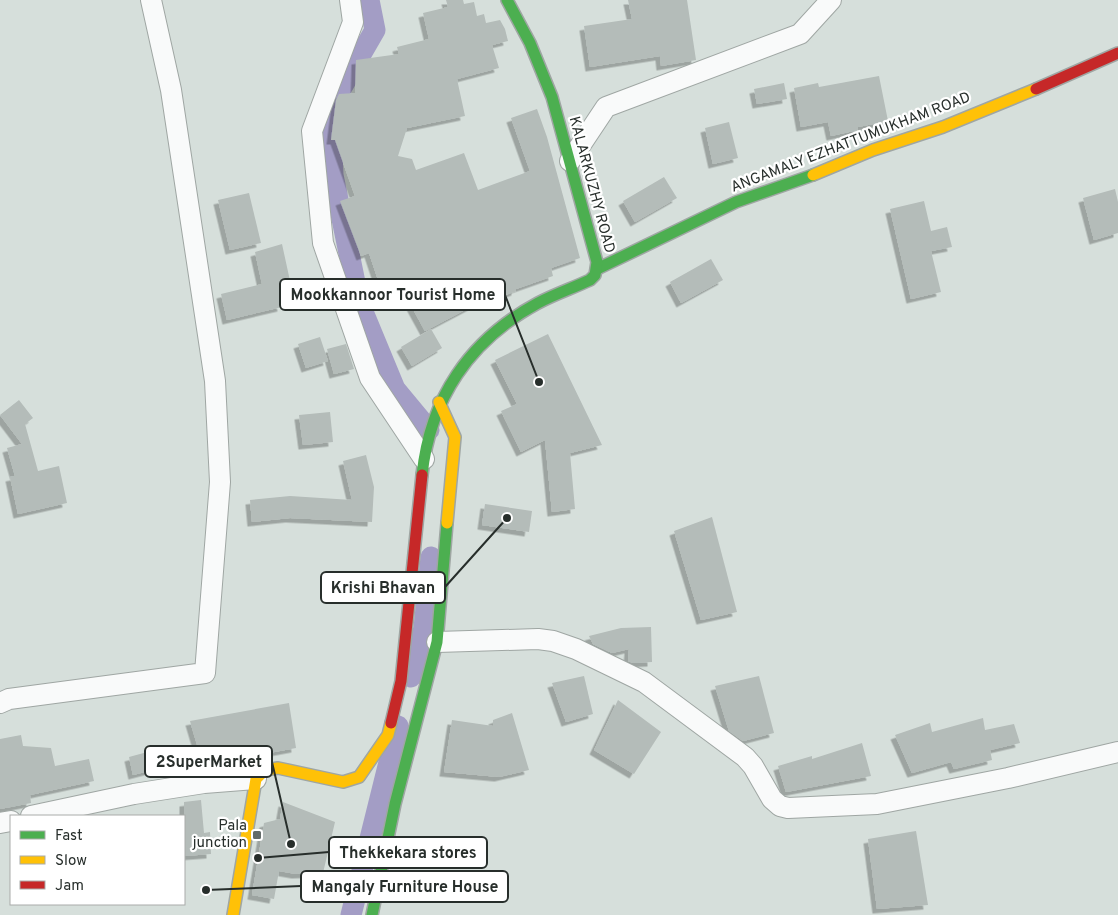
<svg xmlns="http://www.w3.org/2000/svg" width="1118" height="915" font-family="Overpass,sans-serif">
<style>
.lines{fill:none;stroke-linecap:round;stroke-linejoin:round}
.canal{stroke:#a39dc5;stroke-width:21}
.building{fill:#b4bcb9;filter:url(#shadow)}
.street-casing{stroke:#9fa6a3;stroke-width:22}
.fast-casing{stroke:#9fa6a3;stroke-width:14}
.slow-casing{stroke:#9fa6a3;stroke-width:14}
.jam-casing{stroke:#9fa6a3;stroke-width:14}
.street{stroke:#f9fafa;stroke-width:20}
.fast{stroke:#4caf50;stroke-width:11}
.slow{stroke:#ffc107;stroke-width:11}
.jam{stroke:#c62828;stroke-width:11}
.poi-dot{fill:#646c69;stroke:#fff;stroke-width:2}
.labels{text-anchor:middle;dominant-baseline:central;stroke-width:4.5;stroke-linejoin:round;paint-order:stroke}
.street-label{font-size:15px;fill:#272e2b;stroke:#fff}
.poi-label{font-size:15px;fill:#272e2b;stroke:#fff;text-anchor:end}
.leader{fill:none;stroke:#272e2b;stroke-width:2}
.callout-dot{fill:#272e2b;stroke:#fff;stroke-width:2}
.callout{fill:#fff;stroke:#272e2b;stroke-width:2}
.callout-label{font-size:16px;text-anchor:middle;font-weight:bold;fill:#272e2b}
</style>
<defs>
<filter id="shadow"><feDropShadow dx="-4.5" dy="4.5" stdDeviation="0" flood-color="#0004"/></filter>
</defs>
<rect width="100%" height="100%" fill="#d6dfdb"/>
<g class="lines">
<!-- canal -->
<g class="canal">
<polyline points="369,0 375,30 330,108 333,175 359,302 395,389 429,430"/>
<polyline points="411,677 424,628 431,557"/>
<polyline points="351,915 398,726"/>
</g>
</g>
<!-- building -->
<g class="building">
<polygon points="446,0 463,0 464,4 474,2 477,16 484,14 486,23 500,20 505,29 508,41 492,45 499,68 457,79 465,116 407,128 398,156 412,159 416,170 464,153 478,190 530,171 511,118 537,109 547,137 580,258 551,268 553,276 516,289 516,291 485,303 484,300 425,331 396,278 379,283 369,253 361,256 340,201 355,196 335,140 331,140 336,100 339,94 355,93 356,60 399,54 397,47 429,39 423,13 448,7"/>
<polygon points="628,0 687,0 696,60 661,66 660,56 590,67 584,26 632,19"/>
<polygon points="879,76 888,121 858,127 858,130 831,136 828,122 801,127 794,88 818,83 819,87"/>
<polygon points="784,83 787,99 757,104 754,89"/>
<polygon points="729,122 738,158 713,164 705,128"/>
<polygon points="664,177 677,198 635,222 623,201"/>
<polygon points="1115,189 1118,202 1118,233 1094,240 1083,198"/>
<polygon points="249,193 261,243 230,250 218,200"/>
<polygon points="924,201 931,231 947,227 952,247 931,251 941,292 911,299 890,209"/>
<polygon points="282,244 292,290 279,293 282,307 227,320 221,294 262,284 255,252"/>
<polygon points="711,259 723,280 681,303 670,282"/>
<polygon points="431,329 442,348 412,366 401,347"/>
<polygon points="548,334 602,445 570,453 575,509 552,512 545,440 521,452 501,411 517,404 495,360"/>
<polygon points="320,337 328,361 306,368 298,344"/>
<polygon points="346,344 354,369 334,374 327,349"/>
<polygon points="19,400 33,418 25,424 38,471 59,466 67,503 18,514 10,477 15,476 7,448 22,444 0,415"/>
<polygon points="330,412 333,442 303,445 299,415"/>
<polygon points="366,455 374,487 372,522 290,518 252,522 250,500 290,496 352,500 343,461"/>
<polygon points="485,504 532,511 529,532 482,525"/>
<polygon points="712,517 737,612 701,620 674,531"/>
<polygon points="651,627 652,662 633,663 628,661 629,649 612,653 593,644 589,636 621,628"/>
<polygon points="584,676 593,714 566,722 552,683"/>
<polygon points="759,676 774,733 743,741 729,731 715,686"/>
<polygon points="618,700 661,732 634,774 594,750"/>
<polygon points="289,703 296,748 203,765 190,721"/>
<polygon points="512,713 529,770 499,777 444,772 452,720 493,726 493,720"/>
<polygon points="983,718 985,730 1014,724 1020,743 990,750 992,760 954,769 951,762 912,773 895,735 930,723 932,732"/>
<polygon points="21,735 23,746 51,748 55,766 89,759 94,781 30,795 31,803 0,809 0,739"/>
<polygon points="862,743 871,776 786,792 778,766 812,756 812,759"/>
<polygon points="151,751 156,769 133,775 129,757"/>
<polygon points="201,800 204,833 210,832 211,854 184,856 184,802"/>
<polygon points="283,802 335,822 323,873 296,874 279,871 274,899 252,895 264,823 280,819"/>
<polygon points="916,831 928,905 877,909 868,839"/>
</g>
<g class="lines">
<!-- street casing -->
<g class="street-casing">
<g id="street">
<polyline points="350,0 353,22 312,131 323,243 370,378 424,459"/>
<polyline points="570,161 606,107 800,34 831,0"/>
<polyline points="437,642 538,639 553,641 576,649 644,682 745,757 753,766 772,799 780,806 788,808 877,804 1008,778 1118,752"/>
<polyline points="0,703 9,699 205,673 220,482 215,381 171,90 151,0"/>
<polyline points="31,816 134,794 204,783 256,779"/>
<polyline points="0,823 11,821"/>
</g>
</g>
<!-- fast casing -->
<g class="fast-casing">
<g id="fast">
<polyline points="597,269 736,202 813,175"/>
<path d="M422 475C430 399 469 340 538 303 555 294 573 288 590 280L595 275 597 262 552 97 530 43 507 0"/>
<polyline points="372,915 395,804 437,642 447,523"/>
</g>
</g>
<!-- slow casing -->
<g class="slow-casing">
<g id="slow">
<polyline points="813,175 873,150 943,127 1036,89"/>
<polyline points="439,402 455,437 447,523"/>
<polyline points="233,915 256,779 265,770 278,768 343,782 359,777 388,735 391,723"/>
</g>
</g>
<!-- jam casing -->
<g class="jam-casing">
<g id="jam">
<polyline points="1036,89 1118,53"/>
<polyline points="391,723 401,681 422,475"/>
</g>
</g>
<!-- street -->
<use href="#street" class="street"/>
<!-- fast -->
<use href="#fast" class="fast"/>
<!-- slow -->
<use href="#slow" class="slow"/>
<!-- jam -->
<use href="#jam" class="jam"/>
</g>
<!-- markers -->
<rect class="poi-dot" x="252" y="830" width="10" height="10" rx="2.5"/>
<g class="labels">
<!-- street labels -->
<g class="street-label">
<text transform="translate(851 143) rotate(-21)">ANGAMALY EZHATTUMUKHAM ROAD</text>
<text transform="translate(591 185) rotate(75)">KALARKUZHY ROAD</text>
</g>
<!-- poi labels -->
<g class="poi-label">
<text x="247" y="826">Pala<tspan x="247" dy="17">junction</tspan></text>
</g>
</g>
<!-- callouts -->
<path class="leader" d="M539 382L505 295M507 518L445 587M291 844L272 762M258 858L329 852M206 890L301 886"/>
<g class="callout-dot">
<circle cx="539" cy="382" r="5"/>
<circle cx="507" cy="518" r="5"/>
<circle cx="291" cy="844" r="5"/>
<circle cx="258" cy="858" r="5"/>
<circle cx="206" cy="890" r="5"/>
</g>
<g class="callout">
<rect x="280" y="279" width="225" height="31" rx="5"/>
<rect x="321" y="572" width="124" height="31" rx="5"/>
<rect x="145" y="746" width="127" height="31" rx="5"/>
<rect x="329" y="837" width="158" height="31" rx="5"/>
<rect x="301" y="871" width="207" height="31" rx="5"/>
</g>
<g class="callout-label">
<text x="393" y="300">Mookkannoor Tourist Home</text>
<text x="383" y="593">Krishi Bhavan</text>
<text x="209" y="767">2SuperMarket</text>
<text x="408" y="858">Thekkekara stores</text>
<text x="405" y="892">Mangaly Furniture House</text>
</g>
<!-- legend -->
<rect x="10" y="815" width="175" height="90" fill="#ffffff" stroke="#a9abaa"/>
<rect x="20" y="831" width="25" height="8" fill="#4caf50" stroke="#a9abaa"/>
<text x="55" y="840" font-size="15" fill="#272e2b">Fast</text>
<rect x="20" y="856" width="25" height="8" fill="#ffc107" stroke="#a9abaa"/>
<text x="55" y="865" font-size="15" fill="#272e2b">Slow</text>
<rect x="20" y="881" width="25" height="8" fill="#c62828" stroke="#a9abaa"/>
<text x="55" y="890" font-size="15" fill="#272e2b">Jam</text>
</svg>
